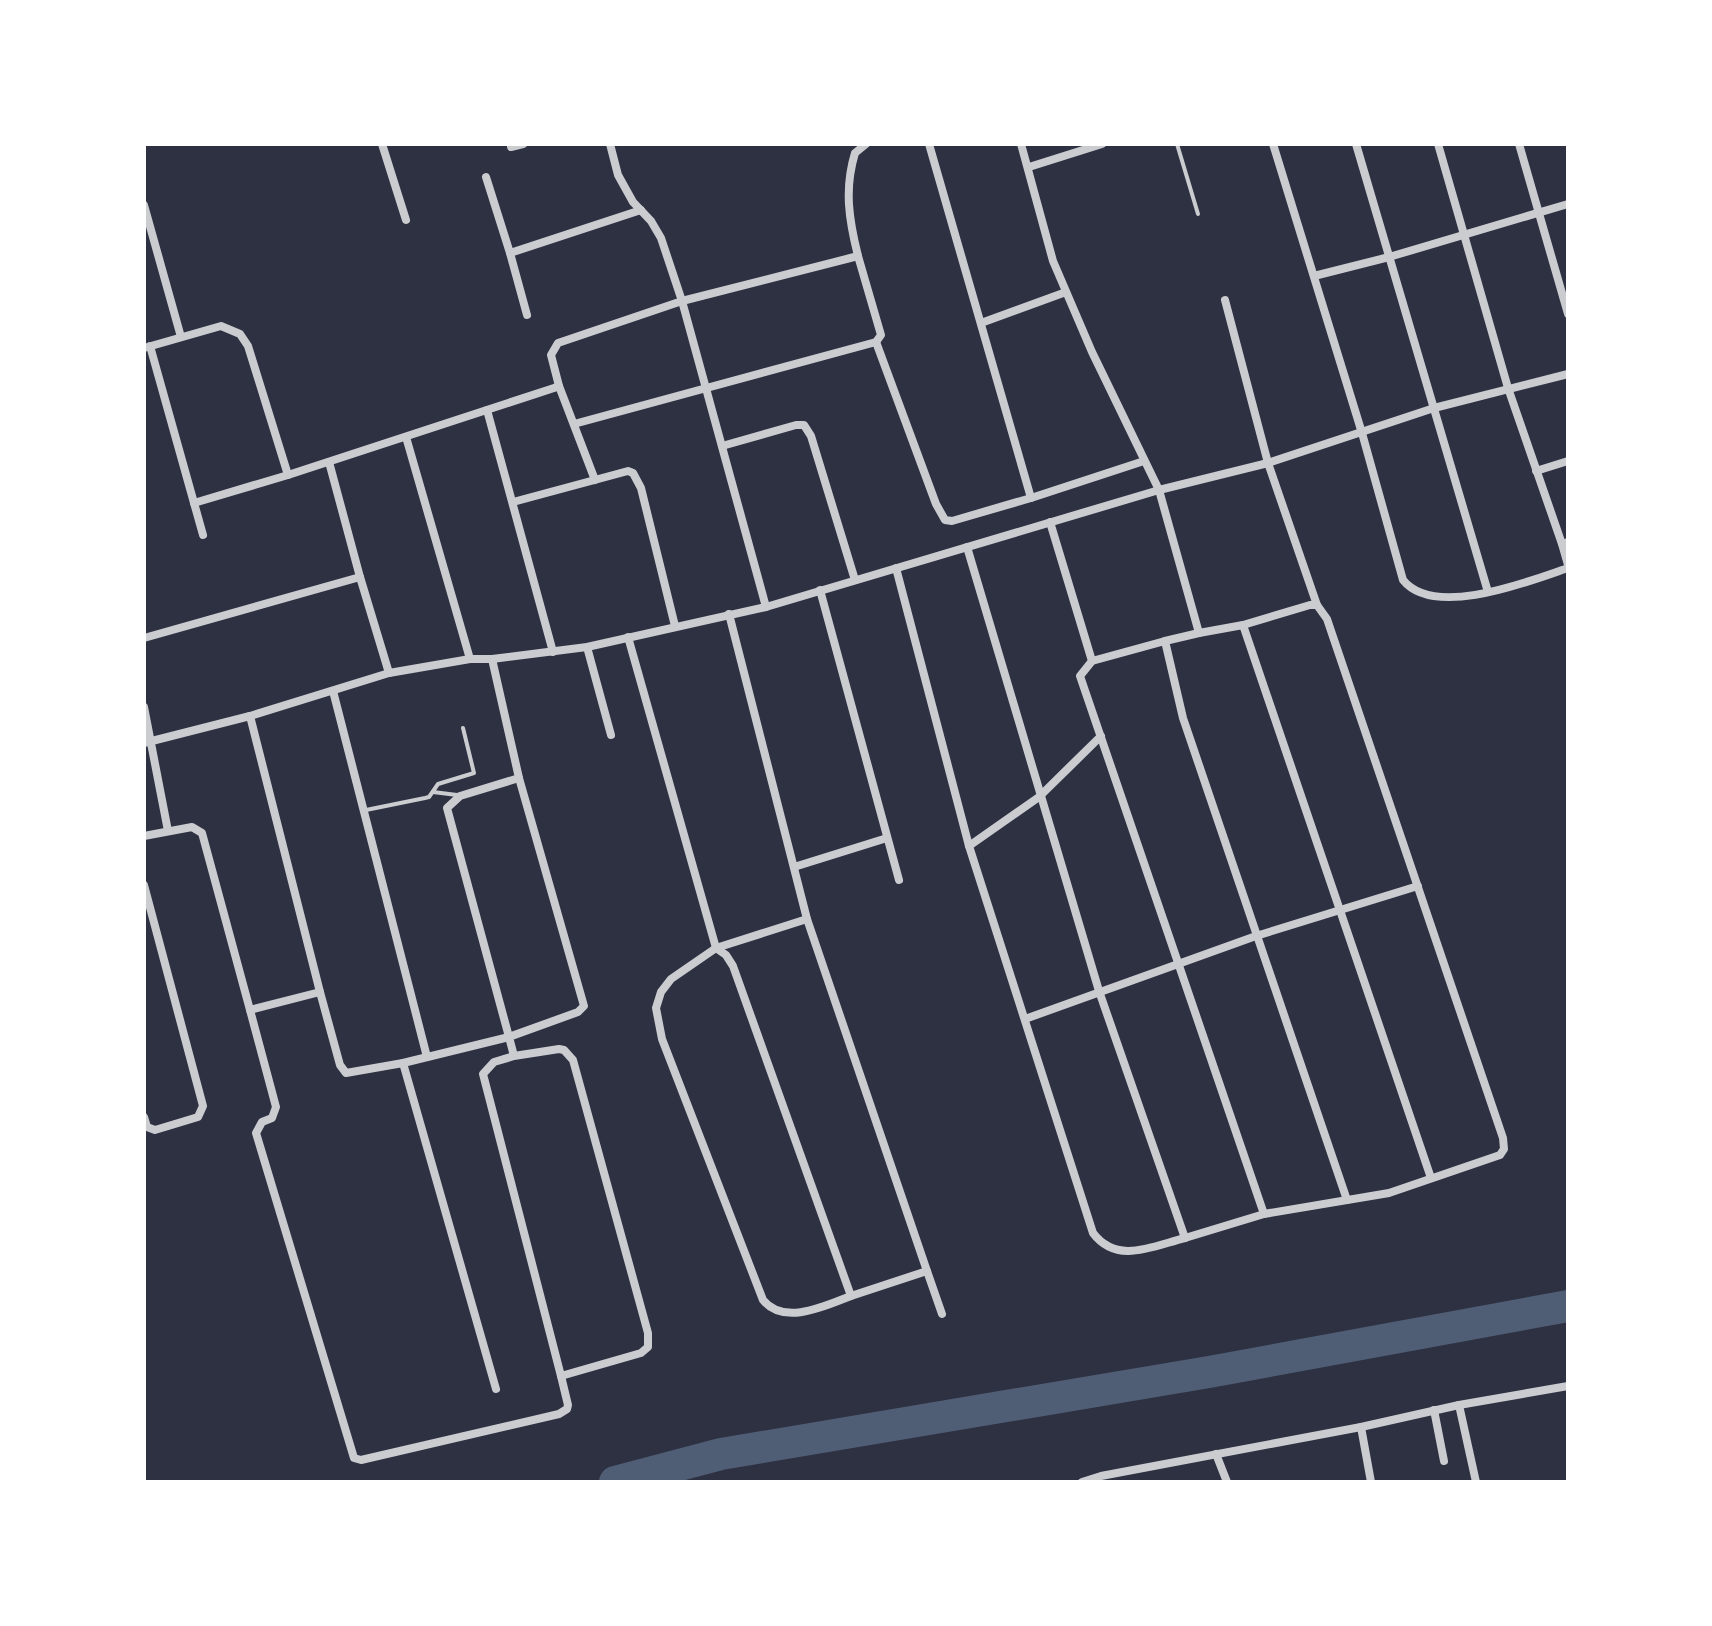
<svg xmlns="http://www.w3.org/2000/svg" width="1712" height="1626" font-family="'Sofia Sans Condensed',sans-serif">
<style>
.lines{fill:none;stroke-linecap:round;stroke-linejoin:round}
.river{stroke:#4f5d75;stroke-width:32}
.service{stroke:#caccd0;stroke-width:4}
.minor{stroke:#caccd0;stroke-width:8}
</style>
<rect width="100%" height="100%" fill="#2d3142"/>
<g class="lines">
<!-- river -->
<polyline class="river" points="615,1482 721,1454 1209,1372 1568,1306"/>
<!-- service -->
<g class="service">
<polyline points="1177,144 1198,214"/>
<polyline points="433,792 457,795"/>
<polyline points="366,810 425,798 429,797 438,784 474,773 463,728"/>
</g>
<!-- minor -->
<g class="minor">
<polyline points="382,144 406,220"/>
<path d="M1273 144 1362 433 1403 580C1434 619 1530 581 1568 568"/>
<polyline points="1356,144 1488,592"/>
<polyline points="1438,144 1508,388 1562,544 1568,542"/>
<polyline points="1519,144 1568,314"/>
<polyline points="511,147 523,144"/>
<polyline points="1029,167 1102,144"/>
<polyline points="486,177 510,253"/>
<polyline points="144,205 181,337"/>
<polyline points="1314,276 1389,257 1568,204"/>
<polyline points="1225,300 1268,463 1317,605"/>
<polyline points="527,315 510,253 641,210"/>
<polyline points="981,323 1066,292"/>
<polyline points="876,342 936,504 945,520 952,521 1031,498 929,144"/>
<polyline points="150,346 203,535"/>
<polyline points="144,348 221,326 240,334 248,346 288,475 554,388 559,386 551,355 558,343 682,301 661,238 651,221 633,202 618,175 610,144"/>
<polyline points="559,386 595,480"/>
<polyline points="487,410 553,652"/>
<polyline points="574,424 876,342 881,335 858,256"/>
<polyline points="406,437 470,659"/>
<polyline points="722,446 796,425 804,425 811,436 855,580"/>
<polyline points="329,462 360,577"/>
<polyline points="1536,471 1568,461"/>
<polyline points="1031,498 1144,461"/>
<polyline points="513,502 628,471 633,473 641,488 675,626"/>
<polyline points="194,503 288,475"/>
<polyline points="1050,522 1092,661 1080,676 1264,1214"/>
<polyline points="1562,544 1568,565"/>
<polyline points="967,547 1099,991 1185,1238 1264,1214 1389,1193 1500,1155 1504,1149 1503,1138 1327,619 1317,605 1310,605 1243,625 1199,633 1159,490 1092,352 1053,261 1021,144"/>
<path d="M896 568 969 846 1093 1233C1117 1265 1153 1246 1185 1238"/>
<polyline points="820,590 899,880"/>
<path d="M766 607 682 301 858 256C849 220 844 189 855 153L866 144"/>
<polyline points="1243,625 1431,1178"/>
<polyline points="1199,633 1165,641 1183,718 1347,1200"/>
<polyline points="628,637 716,948 726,955 733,966 851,1296 927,1271 807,919 729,614"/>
<polyline points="144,638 360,577 389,673"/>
<polyline points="587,647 611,735"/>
<polyline points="1092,661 1165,641"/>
<polyline points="333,691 427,1057"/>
<polyline points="144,707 168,831"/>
<polyline points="144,743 250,716 389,673 470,659 492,659 587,647 766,607 1159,490 1268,463 1434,408 1568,374"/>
<polyline points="144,836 192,827 202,833 250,1010 320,992 250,716"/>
<polyline points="969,846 1039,797 1101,736"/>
<polyline points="794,867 887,838"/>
<polyline points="144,885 203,1106 198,1117 155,1130 147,1127 144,1117"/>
<path d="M807 919 716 948 671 979 661 992 656 1008 662 1039 763 1300C784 1326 825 1306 851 1296"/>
<polyline points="320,992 340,1065 346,1073 403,1063 509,1037 447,808 460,796 519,778 492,659"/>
<polyline points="250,1010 276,1107 272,1118 262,1122 256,1133 354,1458 361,1460 559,1414 567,1409 568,1405 561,1376"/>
<polyline points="1025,1019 1256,936 1418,886"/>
<polyline points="514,1056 559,1049 564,1050 573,1060 648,1333 648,1347 641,1353 561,1376 483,1074 494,1062 514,1056 509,1037 578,1012 584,1006 519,778"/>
<polyline points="403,1063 496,1389"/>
<polyline points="927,1271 942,1314"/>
<polyline points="1459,1405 1476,1482"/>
<polyline points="1434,1410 1444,1461"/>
<polyline points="1361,1427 1371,1482"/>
<polyline points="1216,1454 1227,1482"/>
<polyline points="1082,1482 1101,1476 1361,1427 1459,1405 1568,1386"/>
</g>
</g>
<!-- border -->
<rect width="1712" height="1626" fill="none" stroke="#ffffff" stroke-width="292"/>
</svg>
